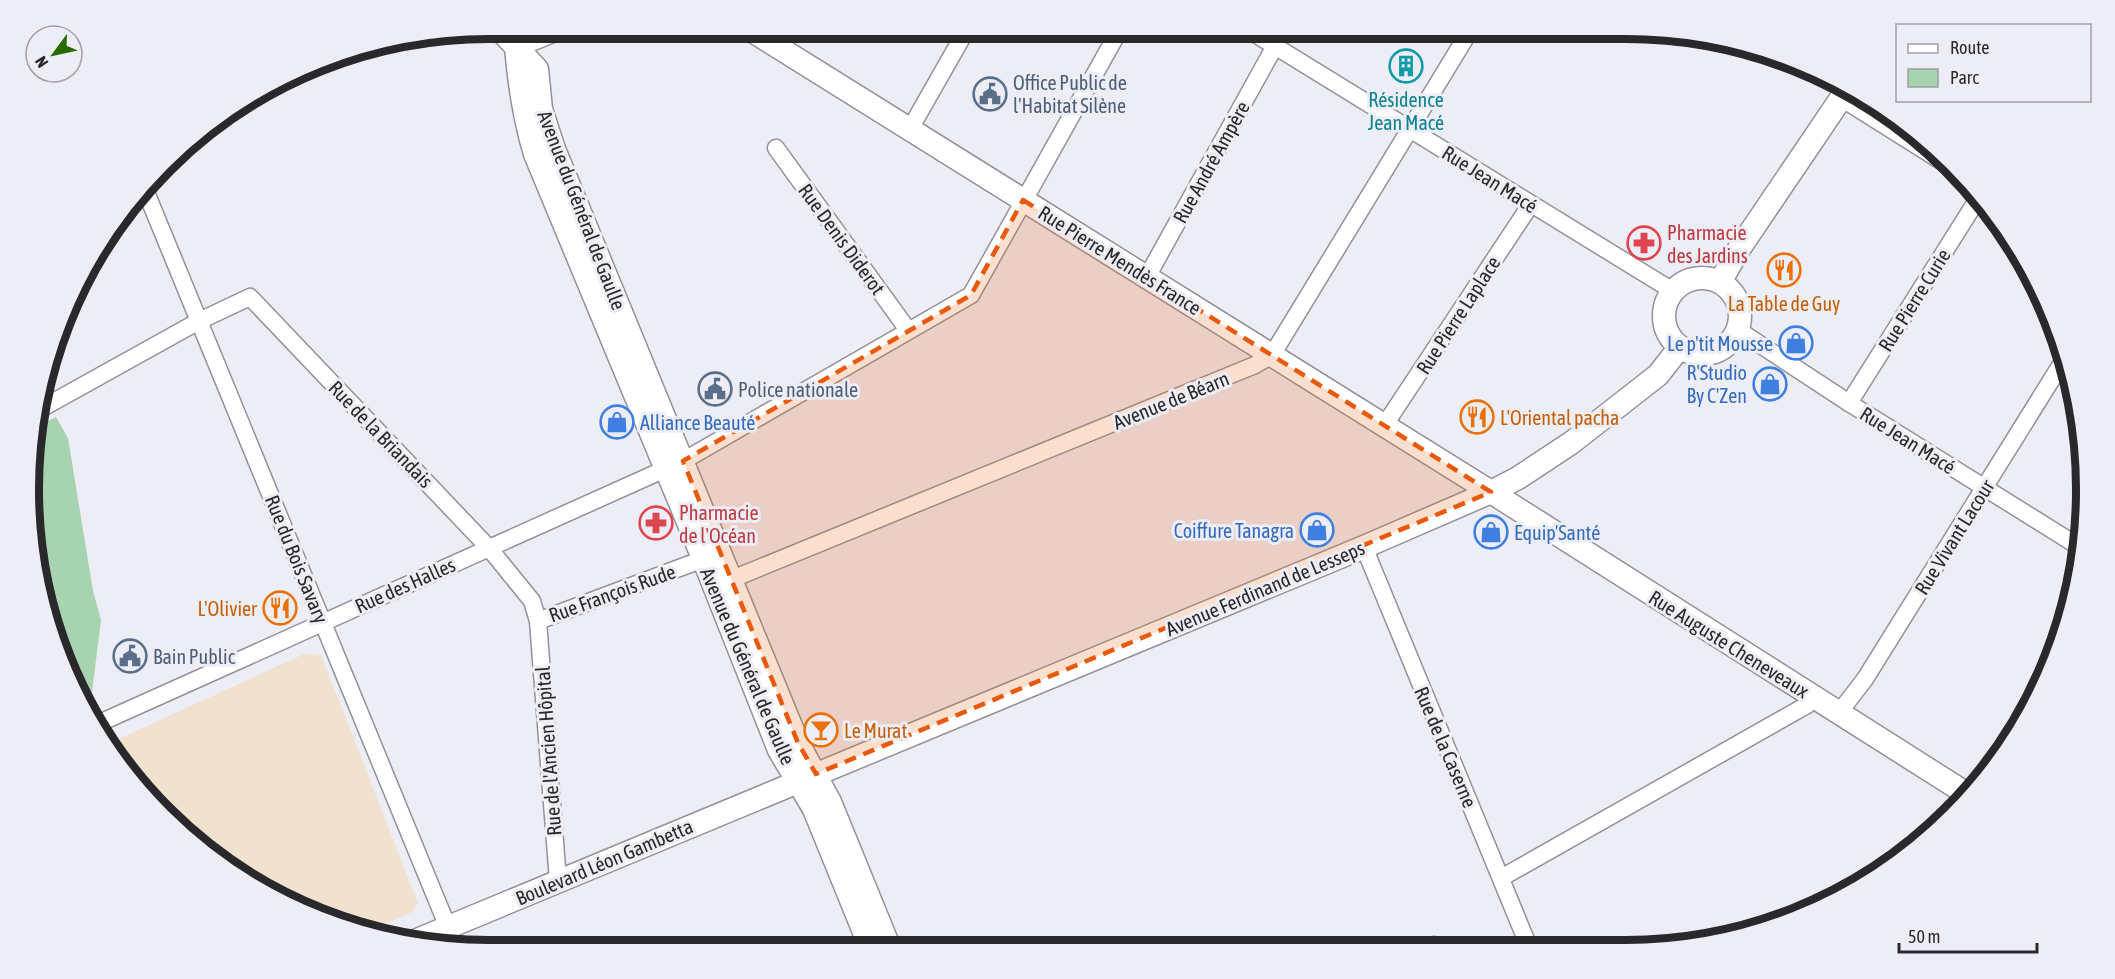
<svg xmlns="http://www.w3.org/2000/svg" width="2115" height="979" font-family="'Asap Condensed',sans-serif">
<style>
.education{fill:#f1e1cf}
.green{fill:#a8d3b1}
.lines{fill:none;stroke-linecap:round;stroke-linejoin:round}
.street-casing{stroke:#919299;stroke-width:19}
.secondary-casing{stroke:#919299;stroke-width:25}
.street{stroke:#fff;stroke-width:16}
.secondary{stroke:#fff;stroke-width:22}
.marked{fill:#e8590c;fill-opacity:0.2;stroke:#e8590c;stroke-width:4.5;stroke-dasharray:12 8;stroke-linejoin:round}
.labels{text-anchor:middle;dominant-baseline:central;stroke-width:6;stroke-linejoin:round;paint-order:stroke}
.service-label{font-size:20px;fill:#4e5e75;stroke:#ededf5;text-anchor:start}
.culture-label{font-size:20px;fill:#0d838f;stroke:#ededf5}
.street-label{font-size:20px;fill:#29292c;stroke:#ededf5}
.health-label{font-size:20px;fill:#be3a42;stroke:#ededf5;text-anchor:start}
.food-label{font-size:20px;fill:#c56008;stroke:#ededf5;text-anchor:start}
.shop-label{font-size:20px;fill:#366cbe;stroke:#ededf5;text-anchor:end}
.rim{fill:none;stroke:#29292c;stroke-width:8}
</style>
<rect width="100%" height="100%" fill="#ededf5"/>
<!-- education -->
<polygon class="education" points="304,654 321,655 418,903 412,912 366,932 313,916 186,836 110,743"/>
<!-- green -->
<polygon class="green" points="56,417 68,438 93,591 101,620 89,716 53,638 32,550 36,427"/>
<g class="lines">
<!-- street casing -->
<g class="street-casing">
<g id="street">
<polyline points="1247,29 1673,291"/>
<polyline points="1841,98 1957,171"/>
<polyline points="910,129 967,29"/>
<polyline points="776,148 908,330"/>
<polyline points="146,192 456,947"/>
<polyline points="1147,277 1275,46"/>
<polyline points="1738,330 1849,403 2081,548"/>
<polyline points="1849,403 1979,197"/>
<polyline points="37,411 199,321 250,297 489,548 532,601 538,621 558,881"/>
<polyline points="1384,426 1531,204"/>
<polyline points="1364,547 1529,947"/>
<polyline points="720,584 1255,365 1272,355 1471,29"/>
<polyline points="538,621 698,561 713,553"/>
<polyline points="1838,714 1865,679 2065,358"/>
<polyline points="95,725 683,461 971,295 1120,29"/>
<polyline points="1501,878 1807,705 1813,697"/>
<polyline points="1429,947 1434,945"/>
</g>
</g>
<!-- secondary casing -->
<g class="secondary-casing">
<g id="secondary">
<polyline points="499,29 537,69 541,109 554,149 798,743 830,802 890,949"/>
<polyline points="749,29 1491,492 1967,794"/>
<path d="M516 46C519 83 524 118 535 154L703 558 779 750 814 809 871 949"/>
<polyline points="516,46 557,29"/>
<circle cx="1702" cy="316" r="38"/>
<polyline points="1720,282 1739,249 1848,88"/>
<polyline points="410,943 1364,547 1491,492 1518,478 1571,443 1658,375 1680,347"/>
</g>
</g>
<!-- street -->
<use href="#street" class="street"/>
<!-- secondary -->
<use href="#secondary" class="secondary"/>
</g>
<!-- marked area -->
<path class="marked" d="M1023 200 1491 492 816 774 798 743 683 461 971 295Z"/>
<!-- icons -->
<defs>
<g id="building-ring" transform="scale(1.725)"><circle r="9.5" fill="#ededf5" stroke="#0f9aa8" stroke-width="1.5"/><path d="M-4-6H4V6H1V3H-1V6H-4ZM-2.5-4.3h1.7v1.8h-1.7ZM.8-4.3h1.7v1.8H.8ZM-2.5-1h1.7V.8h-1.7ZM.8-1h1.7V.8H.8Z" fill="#0f9aa8"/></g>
<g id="civic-ring" transform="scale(1.725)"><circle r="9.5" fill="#ededf5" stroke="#5c6f8a" stroke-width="1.5"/><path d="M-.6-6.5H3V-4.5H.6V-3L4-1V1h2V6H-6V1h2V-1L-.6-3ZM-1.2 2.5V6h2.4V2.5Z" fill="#5c6f8a"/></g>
<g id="pharmacy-ring" transform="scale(1.725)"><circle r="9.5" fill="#ededf5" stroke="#e0444e" stroke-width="1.5"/><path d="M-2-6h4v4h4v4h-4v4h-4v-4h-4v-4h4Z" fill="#e0444e"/></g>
<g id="restaurant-ring" transform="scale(1.725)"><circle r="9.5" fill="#ededf5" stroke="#e8710a" stroke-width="1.5"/><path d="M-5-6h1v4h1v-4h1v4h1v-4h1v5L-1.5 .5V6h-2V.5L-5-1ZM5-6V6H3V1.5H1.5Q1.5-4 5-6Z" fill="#e8710a"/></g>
<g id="shop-ring" transform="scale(1.725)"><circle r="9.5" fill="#ededf5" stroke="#3f7fe0" stroke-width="1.5"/><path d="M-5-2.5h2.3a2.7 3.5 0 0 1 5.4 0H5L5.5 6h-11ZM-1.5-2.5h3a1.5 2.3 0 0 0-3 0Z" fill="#3f7fe0"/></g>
<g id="bar-ring" transform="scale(1.725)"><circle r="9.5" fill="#ededf5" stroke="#e8710a" stroke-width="1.5"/><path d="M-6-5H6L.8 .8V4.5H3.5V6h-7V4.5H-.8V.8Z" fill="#e8710a"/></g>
</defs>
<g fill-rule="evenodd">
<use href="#building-ring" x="1406" y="66"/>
<use href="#civic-ring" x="990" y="94"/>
<use href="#pharmacy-ring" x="1644" y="243"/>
<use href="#restaurant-ring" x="1784" y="270"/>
<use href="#shop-ring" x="1796" y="343"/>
<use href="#shop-ring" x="1770" y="384"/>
<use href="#civic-ring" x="715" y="389"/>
<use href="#restaurant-ring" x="1477" y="417"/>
<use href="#shop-ring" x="617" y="422"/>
<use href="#pharmacy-ring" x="656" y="523"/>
<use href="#shop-ring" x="1317" y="530"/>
<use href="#shop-ring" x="1491" y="532"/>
<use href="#restaurant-ring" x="280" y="608"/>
<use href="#civic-ring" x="130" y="656"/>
<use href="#bar-ring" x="821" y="730"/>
</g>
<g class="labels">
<!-- service labels -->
<g class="service-label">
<text x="1013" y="82">Office Public de<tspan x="1013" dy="23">l'Habitat Silène</tspan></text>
<text x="738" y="389">Police nationale</text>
<text x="153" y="656">Bain Public</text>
</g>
<!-- culture labels -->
<g class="culture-label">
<text x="1406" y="99">Résidence<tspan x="1406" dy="23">Jean Macé</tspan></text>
</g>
<!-- street labels -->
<g class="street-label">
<text transform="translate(1211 162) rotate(-61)">Rue André Ampère</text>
<text transform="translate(1490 179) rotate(32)">Rue Jean Macé</text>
<text transform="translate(582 210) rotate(69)">Avenue du Général de Gaulle</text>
<text transform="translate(842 239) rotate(54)">Rue Denis Diderot</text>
<text transform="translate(1120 260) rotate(32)">Rue Pierre Mendès France</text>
<text transform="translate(1914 300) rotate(-58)">Rue Pierre Curie</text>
<text transform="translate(1458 315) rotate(-57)">Rue Pierre Laplace</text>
<text transform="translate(1171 400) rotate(-22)">Avenue de Béarn</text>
<text transform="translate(381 434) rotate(46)">Rue de la Briandais</text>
<text transform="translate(1908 440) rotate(32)">Rue Jean Macé</text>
<text transform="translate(1954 537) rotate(-58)">Rue Vivant Lacour</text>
<text transform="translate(297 559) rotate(68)">Rue du Bois Savary</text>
<text transform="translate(405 585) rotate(-24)">Rue des Halles</text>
<text transform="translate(1265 588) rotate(-23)">Avenue Ferdinand de Lesseps</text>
<text transform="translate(612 593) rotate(-20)">Rue François Rude</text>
<text transform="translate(1729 644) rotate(32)">Rue Auguste Cheneveaux</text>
<text transform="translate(748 666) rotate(67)">Avenue du Général de Gaulle</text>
<text transform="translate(1446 747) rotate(67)">Rue de la Caserne</text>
<text transform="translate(548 751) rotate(-94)">Rue de l'Ancien Hôpital</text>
<text transform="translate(604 862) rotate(-23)">Boulevard Léon Gambetta</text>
</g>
<!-- health labels -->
<g class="health-label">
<text x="1667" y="232">Pharmacie<tspan x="1667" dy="23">des Jardins</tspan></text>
<text x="679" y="512">Pharmacie<tspan x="679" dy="23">de l'Océan</tspan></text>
</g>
<!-- food labels -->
<g class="food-label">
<text x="1784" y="303" text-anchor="middle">La Table de Guy</text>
<text x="1500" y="417">L'Oriental pacha</text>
<text x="257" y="608" text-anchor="end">L'Olivier</text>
<text x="844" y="730">Le Murat</text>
</g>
<!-- shop labels -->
<g class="shop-label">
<text x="1773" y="343">Le p'tit Mousse</text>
<text x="1747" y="372">R'Studio<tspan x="1747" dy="23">By C'Zen</tspan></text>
<text x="640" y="422" text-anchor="start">Alliance Beauté</text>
<text x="1294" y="530">Coiffure Tanagra</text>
<text x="1514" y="532" text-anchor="start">Equip'Santé</text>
</g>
</g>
<!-- crop -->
<path d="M0 0H2115V979H0ZM489 39H1626A450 450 0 0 1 2076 489V490A450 450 0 0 1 1626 940H489A450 450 0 0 1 39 490V489A450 450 0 0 1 489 39Z" fill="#ededf5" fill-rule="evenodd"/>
<path class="rim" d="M489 39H1626A450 450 0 0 1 2076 489V490A450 450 0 0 1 1626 940H489A450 450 0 0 1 39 490V489A450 450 0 0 1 489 39Z"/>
<!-- legend -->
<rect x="1896" y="24" width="195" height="78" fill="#ededf5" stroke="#9f9fa5" stroke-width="1.5"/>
<rect x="1908" y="44" width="30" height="9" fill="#ffffff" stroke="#9f9fa5" stroke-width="1.5"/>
<text x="1950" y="54" font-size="18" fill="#29292c">Route</text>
<rect x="1908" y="69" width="30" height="18" fill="#a8d3b1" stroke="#9f9fa5" stroke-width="1.5"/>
<text x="1950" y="84" font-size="18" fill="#29292c">Parc</text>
<!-- north arrow -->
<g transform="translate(54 54) rotate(237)"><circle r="28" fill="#ededf5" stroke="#9f9fa5" stroke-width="1.5"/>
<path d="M0-4.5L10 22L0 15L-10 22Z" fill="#286a00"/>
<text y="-9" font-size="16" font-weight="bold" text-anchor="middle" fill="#29292c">N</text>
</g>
<!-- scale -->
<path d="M1899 943v9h138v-9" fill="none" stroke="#29292c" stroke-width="3"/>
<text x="1908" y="943" font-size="18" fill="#29292c" stroke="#ededf5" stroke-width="4.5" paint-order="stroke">50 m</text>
</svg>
